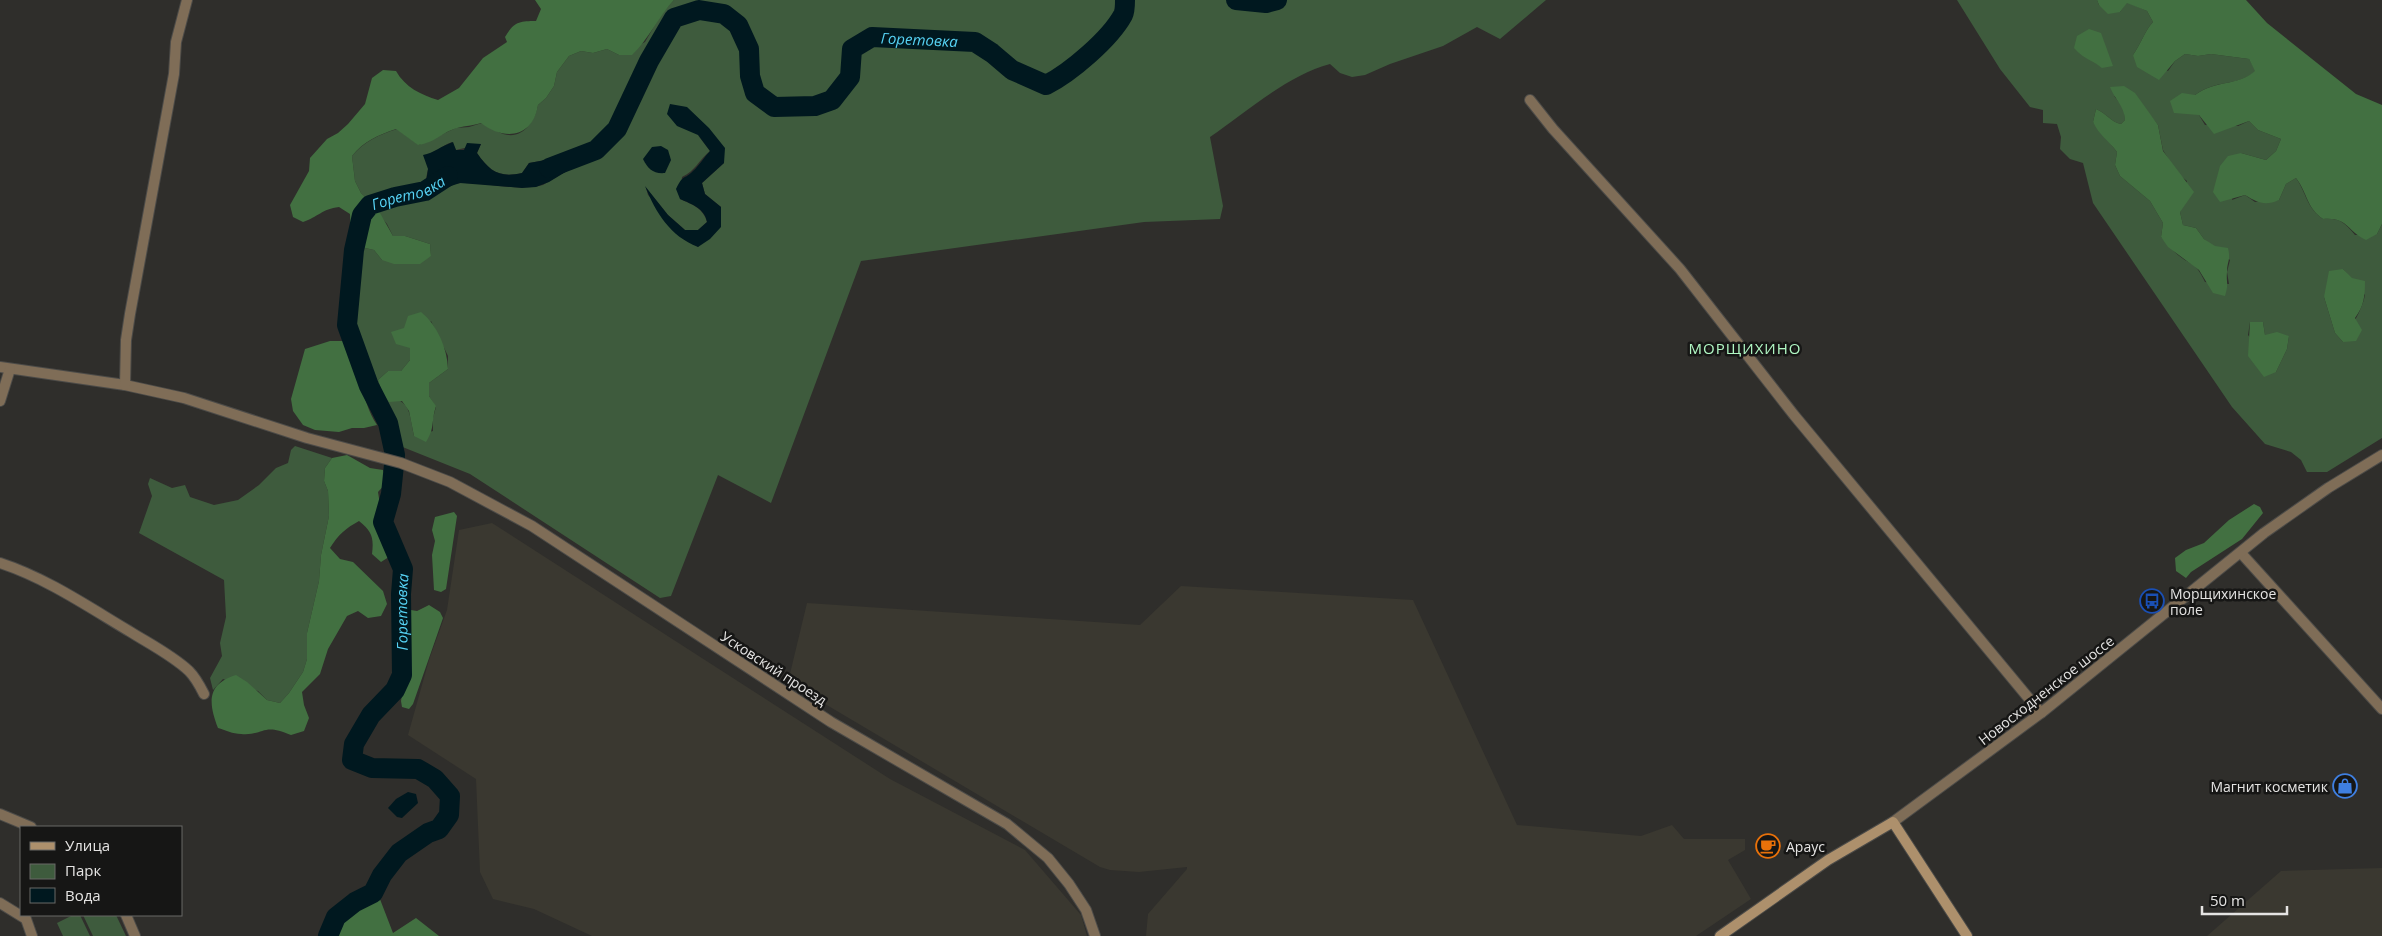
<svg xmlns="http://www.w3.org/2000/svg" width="2382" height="936" font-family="'Open Sans',sans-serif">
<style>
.built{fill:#3a3830}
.green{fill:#3e5b3d;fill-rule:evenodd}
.forest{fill:#427041}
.water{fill:#00181f}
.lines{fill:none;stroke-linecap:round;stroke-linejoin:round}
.river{stroke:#00181f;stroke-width:20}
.minor-casing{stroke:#4c4b48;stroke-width:12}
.tertiary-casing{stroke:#4c4b48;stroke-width:12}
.secondary-casing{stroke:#4c4b48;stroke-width:12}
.minor{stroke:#7f6d57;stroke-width:10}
.tertiary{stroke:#7f6d57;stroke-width:10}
.secondary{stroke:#ad906c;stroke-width:10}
.labels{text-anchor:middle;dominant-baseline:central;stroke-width:5;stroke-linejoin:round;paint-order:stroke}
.poi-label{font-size:14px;fill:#e5e4e3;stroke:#161615;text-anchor:start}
.street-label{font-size:14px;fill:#e5e4e3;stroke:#161615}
.water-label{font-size:15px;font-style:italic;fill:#56d3f5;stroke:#161615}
.neighbourhood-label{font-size:15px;letter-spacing:1px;fill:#b1f8c4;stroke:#161615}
</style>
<rect width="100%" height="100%" fill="#2f2e2b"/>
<!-- built -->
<g class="built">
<polygon points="492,523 890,779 1025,850 1081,915 1087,936 592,936 534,909 493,899 480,872 476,779 408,735 429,660 447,610 459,530"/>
<polygon points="1181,586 1413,600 1517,825 1641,836 1672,825 1684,839 1745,839 1745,850 1728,860 1751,899 1696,936 1146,936 1148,914 1187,869 1187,867 1139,872 1110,870 1100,867 788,682 807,603 1140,625"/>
<polygon points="2382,868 2382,936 2207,936 2281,871"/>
</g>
<!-- green -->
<g class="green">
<path d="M674 0H1546L1500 39 1477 27 1443 46 1390 64 1365 75 1352 77 1340 73 1330 64C1288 75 1246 112 1210 137L1223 206 1220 219 1144 222 861 261 771 503 718 475 671 596 660 598 470 474 400 446V434L378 394 357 335 355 293 361 247 374 250 382 260 431 256 430 244 405 236H393L387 224 361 193 355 181 352 156C365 141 378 135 397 129L419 145 456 128 469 127 482 123C488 126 496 131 503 134 522 140 535 122 538 105L546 98 554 86 557 72 569 56 581 51 593 53 607 49 619 55 645 42 662 13ZM698 135 724 163 702 183 705 194 721 207 698 247 648 195 646 188 668 215 685 230H698L707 222C704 209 692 204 680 199L682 177C695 171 699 160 710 151ZM452 142 456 150 481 144 477 153C490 172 500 178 522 173L529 163 562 157 567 153 576 161 581 162 543 185C515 192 489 182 461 183 449 184 435 191 424 195 427 172 428 150 452 142ZM431 321 448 356V369L429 383V396L436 407 433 418V431L414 436C408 406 411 404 382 392L378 380 388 371H401L410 360 411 348Z"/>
<path d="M1957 0H2097L2099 5 2120 12 2127 2 2147 11 2153 22C2144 32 2141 44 2133 55L2168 71 2175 61 2185 54 2198 56 2211 54 2249 59 2256 71C2236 87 2217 79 2195 95L2199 115 2205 125 2238 126 2249 121 2258 130 2281 139 2276 151 2266 160 2241 153 2232 200 2245 195 2255 202 2279 200 2286 184 2296 178C2307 194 2306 207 2323 219 2340 218 2344 222 2355 235L2377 234 2382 224V438L2327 472H2307L2301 460 2291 452 2265 444 2232 407 2093 203 2083 163 2070 159 2060 149 2061 137 2057 124 2043 123V110L2030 107 2000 69ZM2114 96 2150 115 2158 125 2163 150 2177 173 2187 181 2180 212 2183 225 2196 228 2204 239 2230 260 2227 272 2229 284 2205 282C2195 261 2193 267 2178 255 2172 250 2167 243 2161 237L2163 223 2150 201 2120 176 2115 165 2117 152 2093 122 2096 109C2106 113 2111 122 2121 124L2125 120 2124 108ZM2343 269 2365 295C2362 311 2351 326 2343 342L2335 333 2324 297ZM2250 322H2263L2265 335 2289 336 2287 349 2276 372 2248 335Z"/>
<polygon points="295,446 332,458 325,468 324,481 328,491 329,516 321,555 319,581 307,633 307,659 303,672 289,693 280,703 267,700 258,691 223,679 213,690 210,678 222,656 220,643 226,617 224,580 139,533 152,496 148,484 150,478 172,488 185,485 190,497 214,505 238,500 259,485 276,468 288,463 291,450"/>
<polygon points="73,915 80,915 90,936 63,936 57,923"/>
<polygon points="83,915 116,915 126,936 93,936"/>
</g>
<!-- forest -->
<g class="forest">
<path d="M535 0H674C658 17 649 39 632 55H619L607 49 593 53 581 51 569 56 557 72 554 86 546 98 538 105C533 138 504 141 481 123 472 126 462 126 454 129 440 134 436 142 418 145L396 129C378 135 364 141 352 156L355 181 361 193 380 213 393 236H405L430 244 431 256 420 264H394L382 260 374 250 361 247 351 239 350 214 339 207C322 209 318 217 303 222L293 217 290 205 309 171 310 158 327 139 338 133 348 124 365 104 372 78 383 70 396 71C405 87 421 95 438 100L459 88 483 58 507 42 505 37C514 22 519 21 536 21L541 9Z"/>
<path d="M2097 0H2246L2267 23 2356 94 2382 105V224L2377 234 2366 240C2346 231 2349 217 2323 219 2306 207 2308 194 2296 178L2286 184 2279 200C2265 206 2258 203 2245 195L2220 202 2213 192 2220 166 2228 156 2241 153 2266 160 2276 151 2281 139 2258 130 2249 121 2214 134 2199 115 2174 113 2170 101 2182 93 2195 95C2215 80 2238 86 2255 71L2249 59 2211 54 2198 56 2185 54 2175 61 2159 80 2137 67 2133 55C2141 44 2144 32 2153 22L2147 11 2127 3 2120 12 2108 14 2099 5Z"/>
<path d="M2089 29 2101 33 2113 66 2102 68C2091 59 2085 60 2074 48L2077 36Z"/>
<path d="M2124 86 2135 93 2158 125 2163 151 2194 192 2180 212 2183 225 2196 228 2204 239 2215 246 2228 248C2231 261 2227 261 2227 272 2226 283 2229 283 2225 296L2213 293 2199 270 2168 247 2161 237 2163 223 2150 201 2120 176 2115 165 2117 152C2109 141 2099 135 2093 122L2096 109C2106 113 2111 122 2121 124L2125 120C2124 105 2115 100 2110 87Z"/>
<path d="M2343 269 2352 278 2365 281C2365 296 2364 306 2355 318L2362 330 2356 341 2343 342 2335 333 2324 297 2329 271Z"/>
<path d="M421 312C438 326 447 348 448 369L429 383V396L436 406C431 422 435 428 426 442L414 436 409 411 402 401 389 402 382 392 378 380 388 371H401L410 360V348L396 344 391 332 404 328 408 316Z"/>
<polygon points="2250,322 2263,322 2265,335 2277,332 2289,336 2287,349 2276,372 2264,377 2248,356"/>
<path d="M330 341H344C361 365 360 399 377 425L364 428H352L339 432 315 430 303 425 293 411 291 399 305 349Z"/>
<path d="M347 455 370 468 383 470 387 482 378 492 384 530 392 555 381 562 372 554C374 538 372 531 359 521 346 528 338 535 330 548L340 559 353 562 383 591 387 604 381 616 368 618 358 611 347 616 328 649 320 674 302 692 304 705 309 718 304 731 291 735C262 722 264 736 241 734 233 734 225 730 218 728 208 702 207 684 236 675L247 682 267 700 280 703 289 693 303 672 307 659V633L319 581 321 555 329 516 328 491 324 481 325 468 332 458Z"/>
<polygon points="2254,504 2260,507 2263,513 2242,539 2191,572 2186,578 2176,571 2175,558 2186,550 2204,543 2229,520"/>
<polygon points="454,512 457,516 446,589 441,592 434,590 432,555 435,541 432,530 435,517"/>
<polygon points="429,605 440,612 443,618 413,704 409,709 402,707 401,701 410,647 407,635 411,610 417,611"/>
<polygon points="378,894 393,933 416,918 439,936 332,936 341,918"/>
</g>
<!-- water -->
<g class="water">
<path d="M670 104 687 107 709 128 725 148 724 163 702 183 705 194 721 207V227L710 239 698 247C670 236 656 213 645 186L668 215 685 230H698L707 222C705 209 692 204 680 199L676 189C684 173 683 181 693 171 699 166 704 157 710 151L698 135 677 126 667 114Z"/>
<path d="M453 142 456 150H464L467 143 481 144 477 153C490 172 500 178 522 173L529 163 562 157 567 153 576 161 582 162 549 182 536 187 522 188 460 183 424 195 428 169 423 155C434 153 441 146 453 142Z"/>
<path d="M661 146 668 150 671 160 665 173C653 174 648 169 643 159L652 147Z"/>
<polygon points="408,792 416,794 418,803 402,818 397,817 388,808 396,799"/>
</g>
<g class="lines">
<!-- river -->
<g class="river">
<polyline points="1236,0 1266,3 1277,0"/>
<path id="s1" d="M549 168 596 150 617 129 649 61 674 18 699 10 724 14 738 25 749 49 750 76 755 93 774 107 815 106 832 100 850 77 852 49 872 37 975 42 992 53 1012 70 1046 85C1070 73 1110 39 1123 15 1125 11 1125 5 1125 0"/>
<path id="s2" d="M328 936 336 917 355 902 373 893 382 875 399 853 428 833 439 829 449 815 450 796 435 779 418 769 372 768 352 760 354 744 371 715 395 690 402 675 401 594 403 569 383 522 391 494 395 455 388 423 369 386 347 325 354 250 362 215 370 205 395 197 425 191 448 176"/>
</g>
<!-- minor casing -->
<g class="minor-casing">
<g id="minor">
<polyline points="1530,100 1553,129 1680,269 1794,415 2041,713"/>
<polyline points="0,367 125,385 184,398 307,438 401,463 450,482 532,526 831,722 1007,824 1048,858 1069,884 1086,910 1095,936"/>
<polyline points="125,385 126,340 130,314 174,74 176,42 187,0"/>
<polyline points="0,401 10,369"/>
<polyline points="2241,553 2382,709"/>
<path d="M0 563C46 578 87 606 129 631 148 643 172 655 189 671 196 678 200 686 204 694"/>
<polyline points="0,814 31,827"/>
<polyline points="0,903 26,919 32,936"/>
<polyline points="126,915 135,936"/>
</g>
</g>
<!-- tertiary casing -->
<g class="tertiary-casing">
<polyline id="tertiary" points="1893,822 2041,713 2264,533 2328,488 2382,455"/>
</g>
<!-- secondary casing -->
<g class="secondary-casing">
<polyline id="secondary" points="1720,936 1828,860 1893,822 1967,936"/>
</g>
<!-- minor -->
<use href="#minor" class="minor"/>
<!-- tertiary -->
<use href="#tertiary" class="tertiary"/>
<!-- secondary -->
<use href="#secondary" class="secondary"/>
</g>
<!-- icons -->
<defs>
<g id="bus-ring" transform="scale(1.25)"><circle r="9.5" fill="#161615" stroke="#1a4fb4" stroke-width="1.5"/><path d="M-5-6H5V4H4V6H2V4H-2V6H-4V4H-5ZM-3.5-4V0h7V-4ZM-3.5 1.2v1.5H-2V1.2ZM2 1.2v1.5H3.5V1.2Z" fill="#1a4fb4"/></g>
<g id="shop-ring" transform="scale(1.25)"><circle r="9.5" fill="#161615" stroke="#3f7fe0" stroke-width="1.5"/><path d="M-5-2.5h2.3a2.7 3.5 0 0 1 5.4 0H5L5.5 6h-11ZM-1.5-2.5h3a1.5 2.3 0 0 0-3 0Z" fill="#3f7fe0"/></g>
<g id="cafe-ring" transform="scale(1.25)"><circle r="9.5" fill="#161615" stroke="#e8710a" stroke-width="1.5"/><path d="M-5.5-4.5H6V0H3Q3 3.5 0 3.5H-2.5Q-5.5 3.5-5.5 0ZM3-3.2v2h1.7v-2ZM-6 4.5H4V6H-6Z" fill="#e8710a"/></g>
</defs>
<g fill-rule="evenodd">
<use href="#bus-ring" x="2152" y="601"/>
<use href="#shop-ring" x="2345" y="786"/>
<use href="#cafe-ring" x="1768" y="846"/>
</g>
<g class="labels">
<!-- poi labels -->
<g class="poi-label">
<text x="2170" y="593">Морщихинское<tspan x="2170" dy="16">поле</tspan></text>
<text x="2328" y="786" text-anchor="end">Магнит косметик</text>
<text x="1786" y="846">Араус</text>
</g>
<!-- street labels -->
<g class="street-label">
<text transform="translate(774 668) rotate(33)">Усковский проезд</text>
<text transform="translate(2046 690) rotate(-38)">Новосходненское шоссе</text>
</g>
<!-- water labels -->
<g class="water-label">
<text stroke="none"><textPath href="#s1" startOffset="556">Горетовка</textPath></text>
<text stroke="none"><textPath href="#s2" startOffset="936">Горетовка</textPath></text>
<text stroke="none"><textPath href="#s2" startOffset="470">Горетовка</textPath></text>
</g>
<!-- neighbourhood labels -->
<g class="neighbourhood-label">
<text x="1745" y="348">МОРЩИХИНО</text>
</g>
</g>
<!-- legend -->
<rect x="20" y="826" width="162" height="90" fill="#161615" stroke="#696867"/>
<rect x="30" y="842" width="25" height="8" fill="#ad906c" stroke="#696867"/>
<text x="65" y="851" font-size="15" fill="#e5e4e3">Улица</text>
<rect x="30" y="864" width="25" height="15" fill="#3e5b3d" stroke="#696867"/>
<text x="65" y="876" font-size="15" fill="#e5e4e3">Парк</text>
<rect x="30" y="888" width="25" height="15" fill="#00181f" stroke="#696867"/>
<text x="65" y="901" font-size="15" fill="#e5e4e3">Вода</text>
<!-- scale -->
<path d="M2202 906v8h85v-8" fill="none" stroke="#e5e4e3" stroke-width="2.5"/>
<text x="2210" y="906" font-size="15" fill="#e5e4e3" stroke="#161615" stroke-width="4" paint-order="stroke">50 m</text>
</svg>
